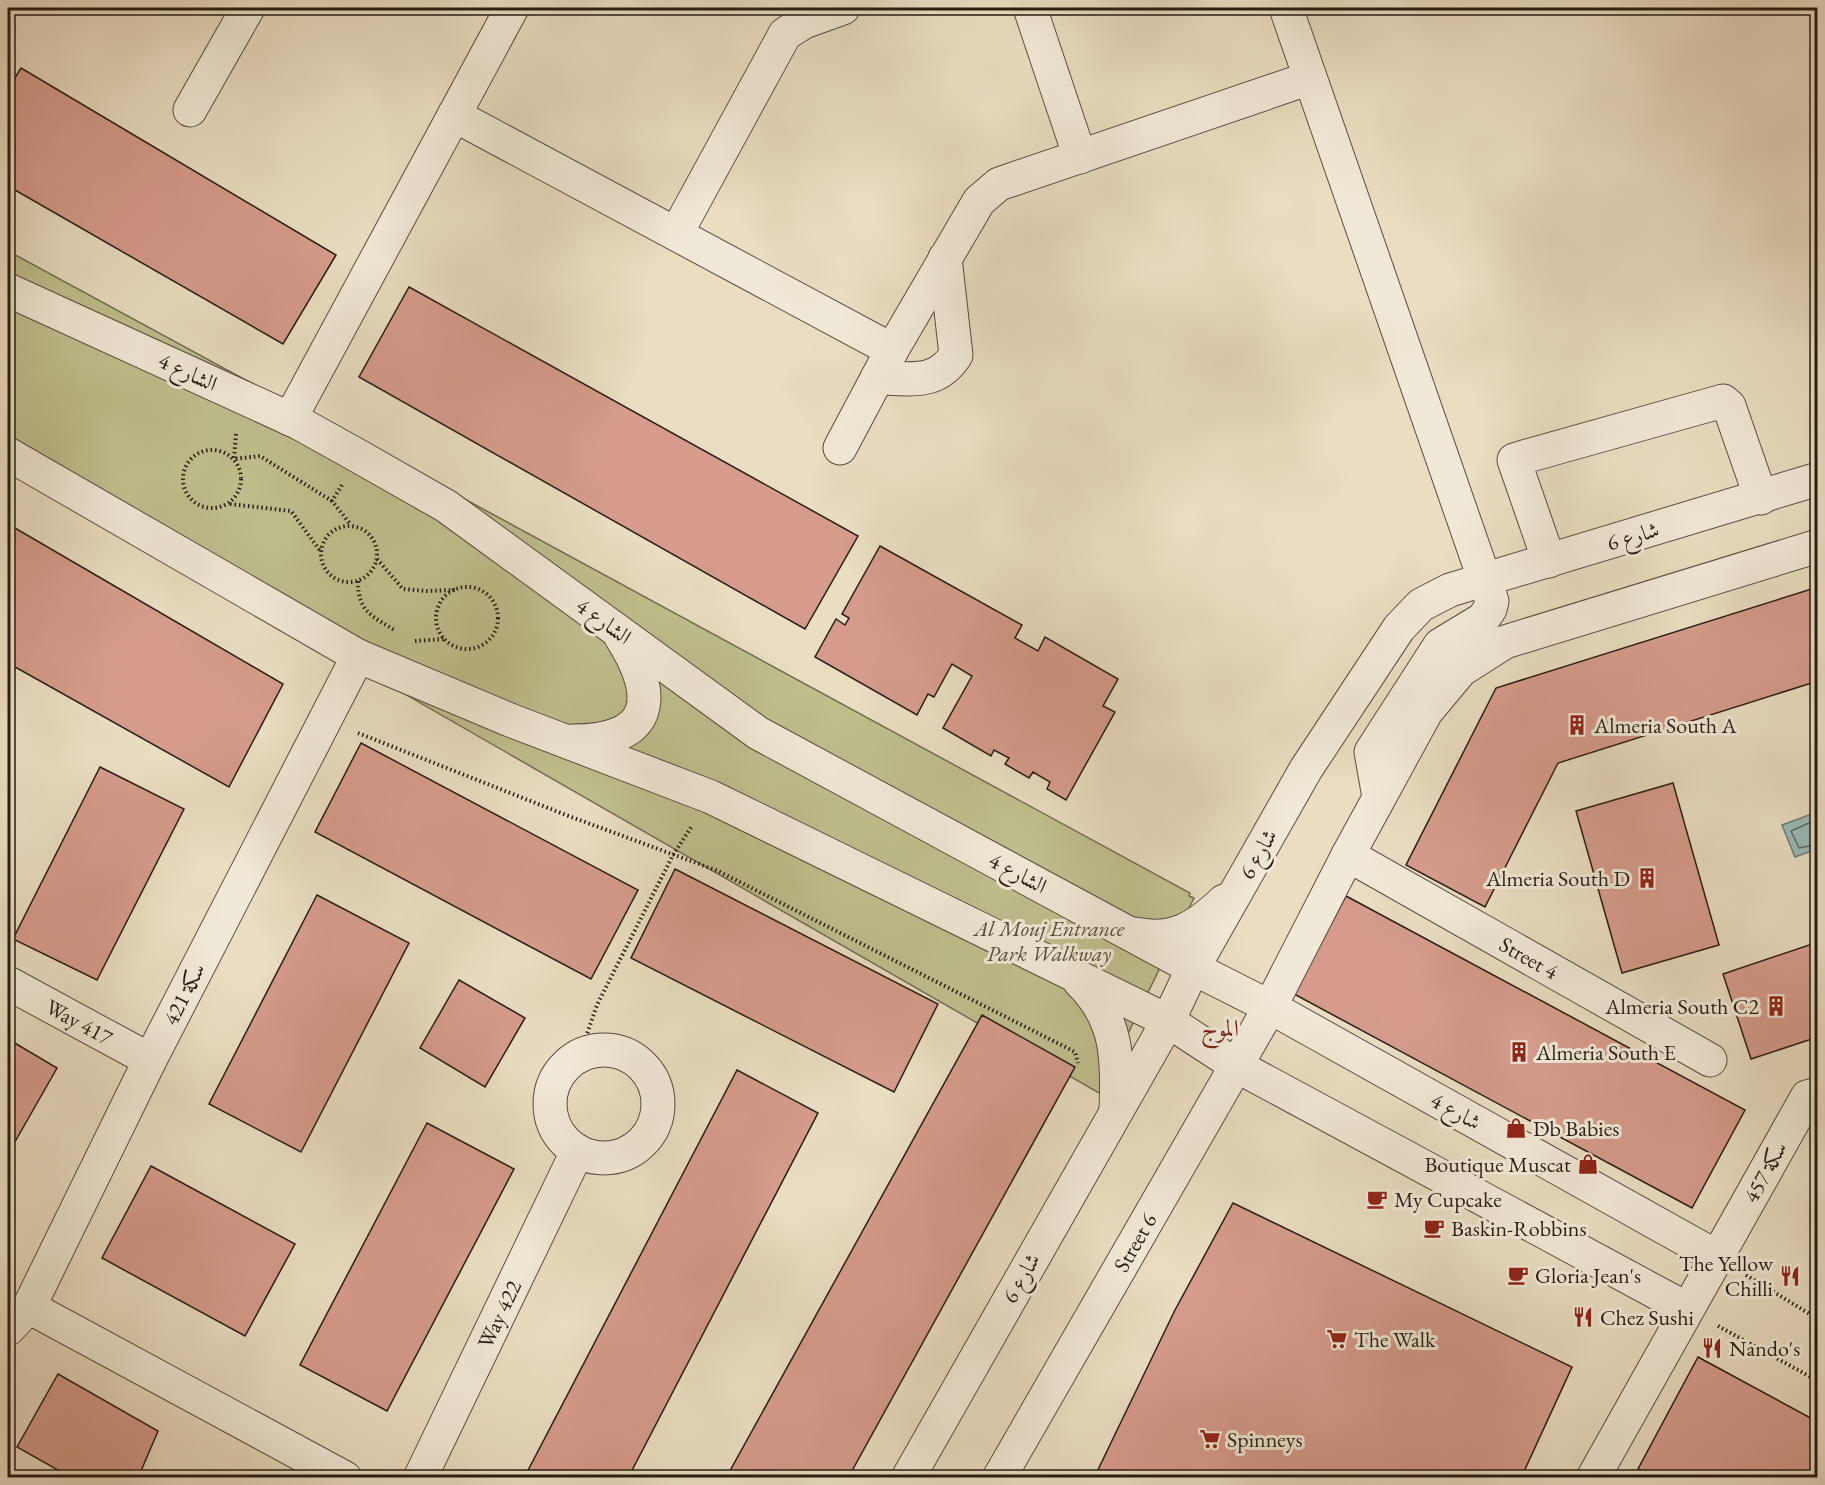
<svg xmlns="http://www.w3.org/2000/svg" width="1825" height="1485" font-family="'EB Garamond',Amiri,serif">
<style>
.green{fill:#bfbf8e;stroke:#726e51;stroke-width:1.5}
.water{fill:#99bbb9;stroke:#6b7c77;stroke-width:1.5}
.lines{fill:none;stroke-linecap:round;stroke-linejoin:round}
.shore{stroke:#606c66;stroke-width:1.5}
.building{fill:#d69b8c;stroke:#261d14;stroke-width:1.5}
.minor-casing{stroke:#574d40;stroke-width:35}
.path{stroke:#261d14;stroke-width:4;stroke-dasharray:1.5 3;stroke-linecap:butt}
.minor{stroke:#f1e9d7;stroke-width:33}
.labels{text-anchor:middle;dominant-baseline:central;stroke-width:6;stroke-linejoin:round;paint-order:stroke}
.street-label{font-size:22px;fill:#261d14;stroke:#f1e9d7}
.poi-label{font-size:22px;fill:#261d14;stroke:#f1e9d7;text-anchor:start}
.park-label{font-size:22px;font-style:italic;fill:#544e39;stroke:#f1e9d7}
.neighbourhood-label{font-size:24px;fill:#7a1f14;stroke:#f1e9d7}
</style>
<rect width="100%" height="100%" fill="#eaddc2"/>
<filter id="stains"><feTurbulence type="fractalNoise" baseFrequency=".00333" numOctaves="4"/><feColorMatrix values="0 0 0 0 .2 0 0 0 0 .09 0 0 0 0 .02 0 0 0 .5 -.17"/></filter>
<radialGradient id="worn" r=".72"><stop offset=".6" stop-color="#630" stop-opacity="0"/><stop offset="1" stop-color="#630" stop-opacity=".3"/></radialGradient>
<!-- green -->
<polygon class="green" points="8,251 1190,893 1189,896 1194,898 1099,1093 8,466"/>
<!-- water -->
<polygon class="water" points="1817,812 1817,849 1795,857 1782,825"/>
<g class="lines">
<!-- shore -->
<polyline class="shore" points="1818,819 1791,831 1799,848 1818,844"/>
</g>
<!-- building -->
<g class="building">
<polygon points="21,68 336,255 283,344 8,186 8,89"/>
<polygon points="409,287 858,536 805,629 359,377"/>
<polygon points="8,524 283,684 229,787 8,663"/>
<polygon points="880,546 1022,625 1015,638 1038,651 1045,637 1118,679 1103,706 1115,712 1066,800 1047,789 1050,782 1033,772 1029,778 1005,764 1009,758 994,750 991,756 943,728 972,676 952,664 934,697 928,694 917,715 815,657 836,619 845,625 849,618 842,614"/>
<polygon points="1818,587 1818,681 1558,763 1485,907 1406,865 1496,688"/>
<polygon points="361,743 638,890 591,979 315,832"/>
<polygon points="100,767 184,809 97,980 13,939"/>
<polygon points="1673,783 1719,945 1622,973 1576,811"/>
<polygon points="675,869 938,1004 894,1092 631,958"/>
<polygon points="317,895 409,943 301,1152 209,1104"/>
<polygon points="1346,896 1745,1110 1692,1208 1294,994"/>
<polygon points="1818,942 1818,1037 1751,1059 1723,974"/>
<polygon points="459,980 525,1018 485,1087 420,1048"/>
<polygon points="982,1015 1075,1067 848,1478 726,1478"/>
<polygon points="8,1039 57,1068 8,1154"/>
<polygon points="737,1070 818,1113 628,1478 524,1478"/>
<polygon points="427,1123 514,1169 387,1411 300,1365"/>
<polygon points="151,1166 295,1244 245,1336 102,1258"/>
<polygon points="1233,1203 1572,1367 1521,1478 1094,1478 1175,1310"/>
<polygon points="1698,1357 1818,1422 1818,1478 1654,1478 1638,1469"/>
<polygon points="58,1374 158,1431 138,1478 72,1478 17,1447"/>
</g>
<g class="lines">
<!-- minor casing -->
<g class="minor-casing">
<g id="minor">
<polyline points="1030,8 1080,157"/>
<polyline points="1286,8 1492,601 1490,609 1483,619 1440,645 1371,752 1379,797"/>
<polyline points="190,110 248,8"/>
<polyline points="454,115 892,350"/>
<polyline points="676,234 785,34 804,22 843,8"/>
<polyline points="8,290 299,423 360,457 446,506 758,733 1193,968 1270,1007 1717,1257"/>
<path d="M877 378C910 378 936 386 956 355L945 258"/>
<polyline points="290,419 512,8"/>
<polyline points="840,448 892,350 979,201 999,184 1310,78"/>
<polyline points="8,454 358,656 510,720 711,797 1168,1021 1237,1066 1687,1309"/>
<polyline points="1549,561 1514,460 1527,456 1723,401 1729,406 1761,498"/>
<path d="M573 741C653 741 660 698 621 637"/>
<path id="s1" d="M1348 855 1710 1060"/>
<path d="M1134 934C1173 942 1196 928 1224 901"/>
<path d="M1080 982C1118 1019 1118 1059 1116 1109"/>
<path id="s2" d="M8 983 150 1060"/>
<circle cx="604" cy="1104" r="54"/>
<polyline points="29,1307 345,1478"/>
<polyline points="8,1329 29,1307 150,1060 358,656"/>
<path id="s3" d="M420 1478 577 1152"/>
<polyline points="908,1478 1168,1021 1193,968 1306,769 1399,628 1421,605 1450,590 1818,479"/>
<path id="s4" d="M999 1478 1270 1007 1348 855 1426 712 1461 670 1505 642 1818 546"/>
<polyline points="1593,1478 1807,1097 1818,1094"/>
</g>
</g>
<!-- path -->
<g class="path">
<polyline points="236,434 234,459 260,456 332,501"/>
<circle cx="212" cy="479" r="29"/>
<polyline points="342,485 332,501 351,525"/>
<polyline points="230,504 291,511 321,552"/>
<circle cx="349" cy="554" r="28"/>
<polyline points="377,559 403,589 426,591 455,590"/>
<path d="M358 581C358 612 372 616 396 631"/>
<circle cx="467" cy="618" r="31"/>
<polyline points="415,641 444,639"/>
<polyline points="358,733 566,815 718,871 1075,1052 1078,1063"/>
<polyline points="589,1051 587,1034 597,1005 673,855 692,826"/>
<polyline points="1746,1275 1818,1319"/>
<polyline points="1718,1326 1818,1381"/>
</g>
<!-- minor -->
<use href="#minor" class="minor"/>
</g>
<!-- icons -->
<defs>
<g id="building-bare" transform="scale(1.62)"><path d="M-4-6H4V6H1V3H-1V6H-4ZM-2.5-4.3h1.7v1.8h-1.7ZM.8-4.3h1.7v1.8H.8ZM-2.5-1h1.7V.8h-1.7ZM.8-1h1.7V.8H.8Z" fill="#8f2418" stroke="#f1e9d7" stroke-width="2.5" paint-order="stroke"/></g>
<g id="shop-bare" transform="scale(1.62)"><path d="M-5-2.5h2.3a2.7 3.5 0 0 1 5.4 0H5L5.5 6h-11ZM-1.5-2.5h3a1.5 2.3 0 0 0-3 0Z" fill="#8f2418" stroke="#f1e9d7" stroke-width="2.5" paint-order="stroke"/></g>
<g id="cafe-bare" transform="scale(1.62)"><path d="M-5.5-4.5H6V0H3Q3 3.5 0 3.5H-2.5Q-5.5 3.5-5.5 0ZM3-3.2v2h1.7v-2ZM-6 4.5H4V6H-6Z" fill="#8f2418" stroke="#f1e9d7" stroke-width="2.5" paint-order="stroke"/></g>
<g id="restaurant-bare" transform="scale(1.62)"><path d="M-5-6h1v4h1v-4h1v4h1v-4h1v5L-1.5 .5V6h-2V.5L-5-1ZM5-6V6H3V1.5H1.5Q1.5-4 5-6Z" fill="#8f2418" stroke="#f1e9d7" stroke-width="2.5" paint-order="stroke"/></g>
<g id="supermarket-bare" transform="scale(1.62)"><path d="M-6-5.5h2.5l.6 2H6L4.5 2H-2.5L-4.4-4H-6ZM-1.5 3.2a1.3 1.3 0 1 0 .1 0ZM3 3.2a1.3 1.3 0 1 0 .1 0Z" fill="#8f2418" stroke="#f1e9d7" stroke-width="2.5" paint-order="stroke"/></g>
</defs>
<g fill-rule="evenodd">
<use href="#building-bare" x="1577" y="725"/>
<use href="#building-bare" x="1647" y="878"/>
<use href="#building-bare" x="1776" y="1006"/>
<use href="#building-bare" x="1519" y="1052"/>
<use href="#shop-bare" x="1516" y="1128"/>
<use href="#shop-bare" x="1588" y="1164"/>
<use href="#cafe-bare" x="1377" y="1199"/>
<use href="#cafe-bare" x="1434" y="1228"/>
<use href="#cafe-bare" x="1518" y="1275"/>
<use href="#restaurant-bare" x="1790" y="1276"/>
<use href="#restaurant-bare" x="1583" y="1317"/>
<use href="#supermarket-bare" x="1337" y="1339"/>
<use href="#restaurant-bare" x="1712" y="1348"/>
<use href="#supermarket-bare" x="1210" y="1439"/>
</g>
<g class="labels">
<!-- street labels -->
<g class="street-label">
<text transform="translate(188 372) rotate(25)">الشارع 4</text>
<text transform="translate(1633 536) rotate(-16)">شارع 6</text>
<text transform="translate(604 621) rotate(36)">الشارع 4</text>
<text transform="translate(1258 854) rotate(-60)">شارع 6</text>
<text transform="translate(1018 873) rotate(28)">الشارع 4</text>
<text stroke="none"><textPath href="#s1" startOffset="208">Street 4</textPath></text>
<text transform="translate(184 994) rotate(-63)">سكة 421</text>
<text stroke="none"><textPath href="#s2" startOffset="81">Way 417</textPath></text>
<text transform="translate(1456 1111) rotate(29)">شارع 4</text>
<text transform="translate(1765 1172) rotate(-61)">سكة 457</text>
<text stroke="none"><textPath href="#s4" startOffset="272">Street 6</textPath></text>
<text transform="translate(1021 1278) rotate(-60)">شارع 6</text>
<text stroke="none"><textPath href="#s3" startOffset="182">Way 422</textPath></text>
</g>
<!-- poi labels -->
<g class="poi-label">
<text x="1594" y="725">Almeria South A</text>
<text x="1630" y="878" text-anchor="end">Almeria South D</text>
<text x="1759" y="1006" text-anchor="end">Almeria South C2</text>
<text x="1536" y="1052">Almeria South E</text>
<text x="1533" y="1128">Db Babies</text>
<text x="1571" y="1164" text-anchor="end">Boutique Muscat</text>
<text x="1394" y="1199">My Cupcake</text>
<text x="1451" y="1228">Baskin-Robbins</text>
<text x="1773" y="1263" text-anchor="end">The Yellow<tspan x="1773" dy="25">Chilli</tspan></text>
<text x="1535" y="1275">Gloria Jean's</text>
<text x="1600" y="1317">Chez Sushi</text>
<text x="1354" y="1339">The Walk</text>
<text x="1729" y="1348">Nando's</text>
<text x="1227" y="1439">Spinneys</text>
</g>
<!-- park labels -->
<g class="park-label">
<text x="1049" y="928">Al Mouj Entrance<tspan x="1049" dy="25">Park Walkway</tspan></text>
</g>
<!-- neighbourhood labels -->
<g class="neighbourhood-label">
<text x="1220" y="1027">الموج</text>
</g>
</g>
<!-- margin -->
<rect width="1825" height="1485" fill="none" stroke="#eaddc2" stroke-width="30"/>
<rect x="9" y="9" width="1807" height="1467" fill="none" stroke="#261d14" stroke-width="3"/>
<rect x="15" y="15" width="1795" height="1455" fill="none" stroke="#261d14" stroke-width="1.5"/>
<rect width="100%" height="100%" filter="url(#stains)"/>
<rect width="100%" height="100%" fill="url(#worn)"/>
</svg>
